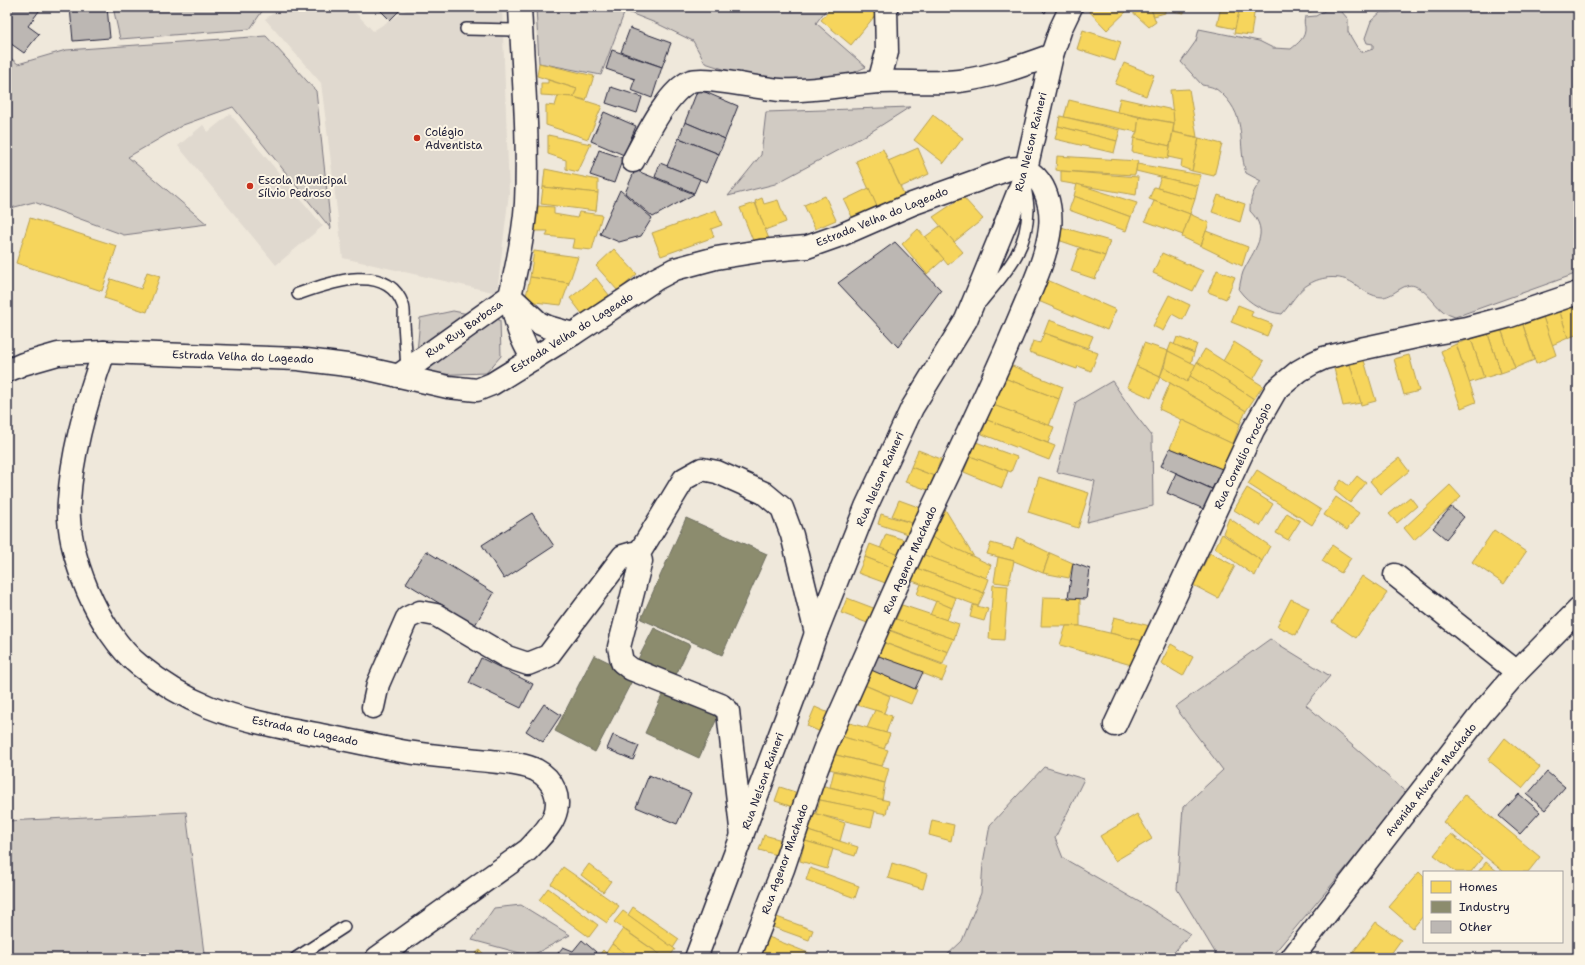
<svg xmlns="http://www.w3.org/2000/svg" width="1585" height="965" font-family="'Shantell Sans',sans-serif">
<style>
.built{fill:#e0d9cf}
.green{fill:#d1cbc3;stroke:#7a767f}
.homes{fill:#f6d55c;stroke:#b69f52}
.industry{fill:#8c8c6e;stroke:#6c6c5f}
.building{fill:#bcb7b3;stroke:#22223b}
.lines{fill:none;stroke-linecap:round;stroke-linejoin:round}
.service-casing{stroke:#22223b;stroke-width:14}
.minor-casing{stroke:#22223b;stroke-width:25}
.secondary-casing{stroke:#22223b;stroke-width:25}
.service{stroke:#fcf5e5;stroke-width:11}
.minor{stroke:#fcf5e5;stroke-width:22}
.secondary{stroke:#fcf5e5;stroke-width:22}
.poi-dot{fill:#c8321e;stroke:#fcf5e5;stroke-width:1.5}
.labels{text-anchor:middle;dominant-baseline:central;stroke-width:4;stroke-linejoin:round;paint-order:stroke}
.poi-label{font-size:11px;fill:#22223b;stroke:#fcf5e5;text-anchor:start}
.street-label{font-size:11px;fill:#22223b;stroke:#fcf5e5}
</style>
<rect width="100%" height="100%" fill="#efe8db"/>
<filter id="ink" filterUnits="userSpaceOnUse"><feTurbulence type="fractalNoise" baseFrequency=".025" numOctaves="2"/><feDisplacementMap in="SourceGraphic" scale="8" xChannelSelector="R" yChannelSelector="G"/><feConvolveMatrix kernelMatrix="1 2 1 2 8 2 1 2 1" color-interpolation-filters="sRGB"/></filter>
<g filter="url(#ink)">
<!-- built -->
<g class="built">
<polygon points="282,7 350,7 373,31 411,7 502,7 509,193 497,293 343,258 321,83 265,19"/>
<polygon points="230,114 323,226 276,265 178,146 203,125 208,132"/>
</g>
<!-- green -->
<g class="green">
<polygon points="113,7 265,7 250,29 120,39"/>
<polygon points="536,7 828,7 816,23 866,67 837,80 800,83 745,76 705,63 693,41 658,24 625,11 601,75 539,63"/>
<path d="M1396 7H1578V273L1455 317C1436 312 1433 295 1417 287 1405 280 1395 296 1383 297 1371 297 1362 289 1353 283 1340 275 1322 276 1309 284 1298 290 1291 304 1282 314 1265 312 1249 304 1239 290 1240 284 1241 278 1243 272 1253 250 1272 233 1250 211 1250 198 1253 191 1261 181L1246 173C1237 144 1248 119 1223 95 1215 87 1213 87 1202 85L1181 62 1196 41 1199 29 1259 41 1273 48 1291 49C1298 43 1306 38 1305 27 1304 23 1304 21 1305 17L1316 16 1329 8 1341 11 1348 19V32L1358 49 1364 52 1373 49V44L1367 43 1365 38 1371 21 1381 12C1387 12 1393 14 1396 7Z"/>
<polygon points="266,36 316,91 331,229 233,107 183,125 128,157 207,224 124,235 34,202 7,209 7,55 18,64 66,50"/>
<polygon points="910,107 866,135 775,184 728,196 761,155 766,112"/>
<polygon points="453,311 500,320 501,356 486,373 428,375 417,353 420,318"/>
<polygon points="1112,381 1134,413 1152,436 1153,506 1087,522 1095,481 1057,472 1076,402"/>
<polygon points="1270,639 1330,676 1306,705 1408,794 1270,958 1219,958 1216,954 1177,889 1183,807 1223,770 1175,707"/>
<polygon points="1044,767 1084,779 1055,838 1063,858 1148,907 1190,934 1169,958 944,958 962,941 981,893 983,863 990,825"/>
<polygon points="186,812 204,953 199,958 7,958 7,821"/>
<polygon points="521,905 570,935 531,956 472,940 494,908"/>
</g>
<!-- homes -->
<g class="homes">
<polygon points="832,7 871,7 878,12 851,45 821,20"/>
<polygon points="1089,7 1127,7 1129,9 1107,30 1087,9"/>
<polygon points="1127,7 1150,7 1156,22 1149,27"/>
<polygon points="1150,7 1165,7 1165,13 1154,16"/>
<polygon points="1168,7 1185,7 1184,13 1167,10"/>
<polygon points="1221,7 1240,7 1236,29 1217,25"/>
<polygon points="1240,7 1255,7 1251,35 1234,33"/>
<polygon points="1307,7 1321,7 1310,12"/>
<polygon points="1083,30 1121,42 1115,61 1077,49"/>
<polygon points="539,63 594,76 586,100 573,97 577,89 537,76"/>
<polygon points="1124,63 1154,75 1146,96 1115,84"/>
<polygon points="548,80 577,89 573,97 541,95 541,83 548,83"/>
<polygon points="1189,89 1197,137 1173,132 1174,123 1170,90"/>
<polygon points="558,96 573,97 602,106 588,139 546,125 546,105 555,106"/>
<polygon points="1120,98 1173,110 1174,123 1117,112"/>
<polygon points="1069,100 1139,117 1137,132 1064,117"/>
<polygon points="933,115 963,138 944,163 914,140"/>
<polygon points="1060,116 1120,130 1117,141 1058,126"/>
<polygon points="1139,117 1174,123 1170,146 1134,138 1137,132"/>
<polygon points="1058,126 1117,141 1114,153 1055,139"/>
<polygon points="1173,132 1199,138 1192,171 1181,167 1182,160 1168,157"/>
<polygon points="548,135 591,144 578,172 566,169 566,160 548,154"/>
<polygon points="1134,138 1170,146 1168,159 1132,152"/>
<polygon points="1199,138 1222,144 1214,176 1192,171"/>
<polygon points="918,148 929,174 901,187 888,161"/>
<polygon points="883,149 905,197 878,209 856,161"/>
<polygon points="1057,156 1138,161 1135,175 1061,171 1056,170"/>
<polygon points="1137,164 1201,175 1198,186 1136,171"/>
<polygon points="545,169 598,180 598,193 543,187"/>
<polygon points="1061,171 1138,177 1136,195 1061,182"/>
<polygon points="1161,177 1198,186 1195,199 1157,188"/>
<polygon points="1077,184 1137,203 1131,217 1074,196"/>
<polygon points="543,187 598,193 596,211 541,204"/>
<polygon points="1154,187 1195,199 1190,214 1149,199"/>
<polygon points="869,188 878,209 853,219 844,200"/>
<polygon points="1218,195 1245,204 1240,222 1212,212"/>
<polygon points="825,196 836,220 815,229 804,205"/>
<polygon points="1074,196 1131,217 1126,231 1069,210"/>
<polygon points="963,197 983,219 954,242 933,217"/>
<polygon points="762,198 764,204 778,200 786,222 765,230 755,201"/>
<polygon points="1154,201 1190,214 1183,235 1145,221"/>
<polygon points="755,203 769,239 754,243 740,208"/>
<polygon points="538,206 554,207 554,214 577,218 579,212 602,215 592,250 572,248 574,239 546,236 548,231 534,231"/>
<polygon points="716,210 722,225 711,229 714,237 661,256 652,233"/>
<polygon points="1190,214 1209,223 1201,246 1182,237"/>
<polygon points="30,218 117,246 102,291 16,263"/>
<polygon points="940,226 963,252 948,265 925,237"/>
<polygon points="1061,227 1110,241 1105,256 1058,240"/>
<polygon points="918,229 944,259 927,274 902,244"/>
<polygon points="1206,231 1248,247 1242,266 1201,246"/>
<polygon points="1079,248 1105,256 1095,279 1071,271"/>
<polygon points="614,249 637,274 618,291 596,266"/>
<polygon points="534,251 578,257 569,283 530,277"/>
<polygon points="1162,253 1203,271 1193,291 1153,273"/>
<polygon points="1217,270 1235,277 1226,299 1208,292"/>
<polygon points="147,272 160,276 147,312 104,298 111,279 141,289"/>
<polygon points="530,277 569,283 561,305 525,301"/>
<polygon points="596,278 609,295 583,315 570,298"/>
<polygon points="1045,279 1116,310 1107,330 1036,300"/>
<polygon points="1169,295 1190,305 1183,320 1172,314 1163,331 1153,326"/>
<polygon points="1578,303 1578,334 1568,338 1559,309"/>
<polygon points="1238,305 1253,311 1251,316 1272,324 1267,336 1231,322"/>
<polygon points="1559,309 1568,338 1552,345 1542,314"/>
<polygon points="1542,314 1556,355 1536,364 1522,322"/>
<polygon points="1049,320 1093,336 1088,348 1044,333"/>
<polygon points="1522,322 1534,360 1515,368 1501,329"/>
<polygon points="1501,329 1515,368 1501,373 1488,334"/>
<polygon points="1044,333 1098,353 1091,371 1078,366 1077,369 1029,352 1033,341 1040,343"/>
<polygon points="1488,334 1501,373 1484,378 1471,339"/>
<polygon points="1177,337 1197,344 1194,353 1174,345"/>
<polygon points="1471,339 1484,378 1469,383 1456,344"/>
<polygon points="1234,342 1264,361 1253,380 1223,361"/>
<polygon points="1144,343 1168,351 1160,377 1136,366"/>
<polygon points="1171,343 1194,353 1191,363 1168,351"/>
<polygon points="1456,344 1476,402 1461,408 1441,351"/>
<polygon points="1205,349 1263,386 1254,399 1197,362"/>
<polygon points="1168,351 1196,365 1187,382 1164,367"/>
<polygon points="1409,355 1419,391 1404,395 1394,359"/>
<polygon points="1363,357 1376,401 1361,405 1349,361"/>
<polygon points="1349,361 1361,403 1343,406 1333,364"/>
<polygon points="1197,362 1254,399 1246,411 1190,376"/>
<polygon points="1010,365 1063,387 1059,399 1004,378"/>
<polygon points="1136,366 1160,377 1151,398 1127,387"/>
<polygon points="1164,367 1187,382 1190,376 1246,411 1240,424 1160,377"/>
<polygon points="1004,378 1059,399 1049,426 993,405"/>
<polygon points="1170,383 1240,424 1233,444 1159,409"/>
<polygon points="993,405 1054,427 1048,443 987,420"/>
<polygon points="987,420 1055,446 1049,460 982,434"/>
<polygon points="1182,420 1233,444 1222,469 1170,448"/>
<polygon points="976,442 1017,457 1011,472 970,456"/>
<polygon points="918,450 941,459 934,476 911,467"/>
<polygon points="970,456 1008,471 1002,488 964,472"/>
<polygon points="1399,458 1409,471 1381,494 1370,481"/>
<polygon points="911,467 934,476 928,490 905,482"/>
<polygon points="1257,470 1321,510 1312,525 1248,484"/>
<polygon points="1357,476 1366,483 1350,503 1334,490 1341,480 1349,486"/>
<polygon points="1039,477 1089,493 1078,528 1028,512"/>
<polygon points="1450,485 1461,497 1414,540 1404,528"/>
<polygon points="1247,488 1273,504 1260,526 1234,510"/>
<polygon points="1336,497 1359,513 1347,530 1324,515"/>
<polygon points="1410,497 1417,506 1397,523 1389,514"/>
<polygon points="899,500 921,508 915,524 892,516"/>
<polygon points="943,506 974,557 928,537"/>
<polygon points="1287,513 1300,521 1288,540 1276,533"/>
<polygon points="881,514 915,524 910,535 878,524"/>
<polygon points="1229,518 1270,546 1262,561 1223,533"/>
<polygon points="1494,530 1526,552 1504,584 1472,562"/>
<polygon points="886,534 908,541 902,556 880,549"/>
<polygon points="1222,534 1262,561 1255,576 1215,548"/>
<polygon points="931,537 991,565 986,578 924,555"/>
<polygon points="1017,537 1050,553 1043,573 1014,561 987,554 991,543 1013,549"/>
<polygon points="870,544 902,556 898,570 865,557"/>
<polygon points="1332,545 1351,558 1341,573 1322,561"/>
<polygon points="1050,553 1073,563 1069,578 1043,573"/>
<polygon points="1210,553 1235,566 1218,598 1193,585"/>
<polygon points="922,554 989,579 984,593 916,568"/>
<polygon points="865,557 898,570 891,585 858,573"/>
<polygon points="998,557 1014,561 1009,584 994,582"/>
<polygon points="916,568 984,593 978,606 910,580"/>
<polygon points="1362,576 1387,593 1356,638 1332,622"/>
<polygon points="921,584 956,598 952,608 917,594"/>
<polygon points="993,585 1008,586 1004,640 989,639"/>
<polygon points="1043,597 1080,598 1080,626 1041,626"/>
<polygon points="847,598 876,609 870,624 841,613"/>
<polygon points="1291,599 1309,608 1296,635 1277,626"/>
<polygon points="936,601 952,608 947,620 930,615"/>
<polygon points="902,605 959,624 954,639 896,619"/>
<polygon points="973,605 988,609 984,621 970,617"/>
<polygon points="1114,617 1154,627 1147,642 1110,633"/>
<polygon points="896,619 954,639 948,652 890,630"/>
<polygon points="1066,626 1080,626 1147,642 1135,666 1060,645"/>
<polygon points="888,630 948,652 943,664 882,642"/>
<polygon points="882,642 948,667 942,681 876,655"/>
<polygon points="1171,644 1193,657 1183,676 1161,663"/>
<polygon points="869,669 917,690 911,704 862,684"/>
<polygon points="862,684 890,696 884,713 854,704"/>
<polygon points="815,707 831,714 823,733 807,726"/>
<polygon points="875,710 892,716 886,733 867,728"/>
<polygon points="846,722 890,734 884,749 840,736"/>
<polygon points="840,736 888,750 882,766 832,754"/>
<polygon points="1505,738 1540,767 1522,788 1488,760"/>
<polygon points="832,754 889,768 885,783 829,769"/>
<polygon points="834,771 885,783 882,800 830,787"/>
<polygon points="820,785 889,801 886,814 820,800 817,798"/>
<polygon points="780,787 801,794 796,808 775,801"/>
<polygon points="1465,795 1540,857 1528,872 1504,872 1443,822"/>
<polygon points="820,800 875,811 871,827 816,814"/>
<polygon points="814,813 845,823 840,841 808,831"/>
<polygon points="1137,814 1152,839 1115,861 1100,836"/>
<polygon points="932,820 954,825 951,841 929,835"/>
<polygon points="808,831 858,847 855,856 805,841"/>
<polygon points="1451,834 1482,858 1471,872 1456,872 1434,855"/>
<polygon points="764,835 786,841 781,856 759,850"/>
<polygon points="805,841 833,849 827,869 800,861"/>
<polygon points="1486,862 1498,872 1478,872"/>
<polygon points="892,863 927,874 923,889 888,878"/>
<polygon points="589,864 611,881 603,892 581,875"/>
<polygon points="563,867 619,906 607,923 551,884"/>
<polygon points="810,868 859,886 855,898 806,880"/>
<polygon points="1419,872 1424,877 1424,915 1413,928 1389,907"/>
<polygon points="548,888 598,925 589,937 539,900"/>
<polygon points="633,907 679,939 673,948 628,915"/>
<polygon points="623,911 675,949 669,958 665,958 614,922"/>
<polygon points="774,916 813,930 809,940 770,926"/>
<polygon points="1376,922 1401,940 1388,958 1355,958 1351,955"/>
<polygon points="623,929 665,958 632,958 612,944"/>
<polygon points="766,936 821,958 776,958 760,952"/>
<polygon points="612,944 632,958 614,958 606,953"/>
<polygon points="480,950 487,958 470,958"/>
<polygon points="603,950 606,953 614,958 597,958"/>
</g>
<!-- industry -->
<g class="industry">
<polygon points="686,518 767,554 722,655 641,619"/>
<polygon points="654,628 690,645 674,679 637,661"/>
<polygon points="594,655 635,675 595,752 555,731"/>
<polygon points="665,689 719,714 699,758 645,733"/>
</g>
<!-- building -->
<g class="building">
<polygon points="7,7 42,7 28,26 39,34 24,53 7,41"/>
<polygon points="70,7 107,7 110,38 73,41"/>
<polygon points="377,7 403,7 390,20"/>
<polygon points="1039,7 1048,7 1045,13"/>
<polygon points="630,28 671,43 662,67 621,52"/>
<polygon points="612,50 662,67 652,98 631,90 635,79 606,69"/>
<polygon points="611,87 642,97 637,113 606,103"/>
<polygon points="698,89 738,106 725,139 685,122"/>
<polygon points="604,112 636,126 624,155 591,141"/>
<polygon points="685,122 725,139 719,154 679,138"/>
<polygon points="679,138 719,154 707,182 667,166"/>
<polygon points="599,150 623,158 614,183 590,175"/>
<polygon points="660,163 700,179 694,193 655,177"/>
<polygon points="635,170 694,194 653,217 625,193"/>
<polygon points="620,190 652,218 641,236 619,242 600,234"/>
<polygon points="895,242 941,290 898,347 838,283"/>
<polygon points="1170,448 1222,469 1212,489 1161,466"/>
<polygon points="1176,473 1214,490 1206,510 1167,493"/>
<polygon points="1451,507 1464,517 1446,539 1433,528"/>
<polygon points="532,513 554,546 504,579 482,545"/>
<polygon points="426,551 494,593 475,625 406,583"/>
<polygon points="1073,563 1090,569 1086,599 1068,598"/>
<polygon points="876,655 923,672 915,689 869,669"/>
<polygon points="481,658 533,684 521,708 469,683"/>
<polygon points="544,704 561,715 543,742 526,731"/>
<polygon points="613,735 639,746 633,760 607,749"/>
<polygon points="1547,772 1565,787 1545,810 1527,795"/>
<polygon points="649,775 691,793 677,824 636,807"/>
<polygon points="1519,794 1540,812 1520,834 1499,816"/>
<polygon points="582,940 596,952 591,958 554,958 563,947 573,951"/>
</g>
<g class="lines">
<!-- service casing -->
<g class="service-casing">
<g id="service">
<polyline points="466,29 521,30"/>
<path d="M298 294C329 283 387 261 403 305 405 310 404 317 404 323 405 338 406 353 407 369"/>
<path d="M981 302C1005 272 1027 252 1028 210 1028 202 1026 194 1025 186"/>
<polyline points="296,958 344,927"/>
</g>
</g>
<!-- minor casing -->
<g class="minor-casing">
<g id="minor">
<polyline points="879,82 887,52 886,7"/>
<path d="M633 161C645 139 667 91 691 81 706 76 761 89 781 90 815 92 847 84 880 82 906 81 933 84 959 81 991 77 1022 66 1052 55"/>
<polyline points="510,296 539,323 548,327 573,334"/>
<path d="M510 296C516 322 518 335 533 359"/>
<path d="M104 352C87 399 72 450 69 501 65 553 99 633 139 665 160 682 184 697 209 707 244 721 284 728 321 735 348 740 374 746 401 751 430 756 460 758 490 761 505 763 522 763 536 770 553 779 562 798 554 817 549 829 537 840 528 850L377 958"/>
<path d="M7 371 23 364 58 354 104 352 298 359 355 366 448 387 477 390 492 384 573 334 656 279 675 269 716 258 760 251 807 247 841 235 912 204 1009 169C1041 163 1053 202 1050 228 1047 256 1032 288 1021 314 996 374 968 433 940 492 900 575 864 661 826 745L816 771 783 869 748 958"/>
<path d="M398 376 510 296C517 266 524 234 526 203 529 138 523 72 520 7"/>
<polyline points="638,555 684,479 702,469 717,472 764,493 782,508 792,535 816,633"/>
<polyline points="1395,575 1517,672"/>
<polyline points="373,707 378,684 407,618 420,612 436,615 507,657 528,664 548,656 623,556 633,553 638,555 641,561 619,647 622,662 631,669 721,705 728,711 742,837"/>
<polyline points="1115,725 1253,430 1276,390 1299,371 1313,363 1324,358 1365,348 1425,335 1466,328 1507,317 1578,293"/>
<polyline points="1292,958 1485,709 1517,672 1578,610"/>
</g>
</g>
<!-- secondary casing -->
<g class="secondary-casing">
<polyline id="secondary" points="696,958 800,681 816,633 866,507 912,408 966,320 1014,203 1024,178 1052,55 1061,28 1071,7"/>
</g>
<!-- service -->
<use href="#service" class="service"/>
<!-- minor -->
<use href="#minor" class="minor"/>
<!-- secondary -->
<use href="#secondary" class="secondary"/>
</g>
</g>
<!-- markers -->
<g class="poi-dot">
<circle cx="417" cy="138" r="4"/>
<circle cx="250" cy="186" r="4"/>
</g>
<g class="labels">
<!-- poi labels -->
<g class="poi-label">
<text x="425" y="132">Colégio<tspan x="425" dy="13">Adventista</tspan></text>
<text x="258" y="180">Escola Municipal<tspan x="258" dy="13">Sílvio Pedroso</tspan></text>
</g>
<!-- street labels -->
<g class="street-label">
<text transform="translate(1031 142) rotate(-76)">Rua Nelson Raineri</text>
<text transform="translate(882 217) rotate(-22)">Estrada Velha do Lageado</text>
<text transform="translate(464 329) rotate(-35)">Rua Ruy Barbosa</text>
<text transform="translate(572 333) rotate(-32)">Estrada Velha do Lageado</text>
<text transform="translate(243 357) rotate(2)">Estrada Velha do Lageado</text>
<text transform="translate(1243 456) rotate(-64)">Rua Cornélio Procópio</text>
<text transform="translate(880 479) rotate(-66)">Rua Nelson Raineri</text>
<text transform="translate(910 560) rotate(-66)">Rua Agenor Machado</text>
<text transform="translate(305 731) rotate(12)">Estrada do Lageado</text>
<text transform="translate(1431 780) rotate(-52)">Avenida Alvares Machado</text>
<text transform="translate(763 781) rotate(-70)">Rua Nelson Raineri</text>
<text transform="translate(785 859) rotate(-70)">Rua Agenor Machado</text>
</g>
</g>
<!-- margin -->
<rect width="1585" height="965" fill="none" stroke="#fcf5e5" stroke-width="24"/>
<rect x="12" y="12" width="1561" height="941" fill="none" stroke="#22223b" stroke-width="1.5" filter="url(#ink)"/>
<!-- legend -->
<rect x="1423" y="871" width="140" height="72" fill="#fcf5e5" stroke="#a5a1a1"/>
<rect x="1431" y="881" width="20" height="12" fill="#f6d55c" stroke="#a5a1a1"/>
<text x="1459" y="891" font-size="12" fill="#22223b">Homes</text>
<rect x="1431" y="901" width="20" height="12" fill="#8c8c6e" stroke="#a5a1a1"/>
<text x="1459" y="911" font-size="12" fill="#22223b">Industry</text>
<rect x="1431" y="921" width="20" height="12" fill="#bcb7b3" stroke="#a5a1a1"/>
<text x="1459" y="931" font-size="12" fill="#22223b">Other</text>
</svg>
